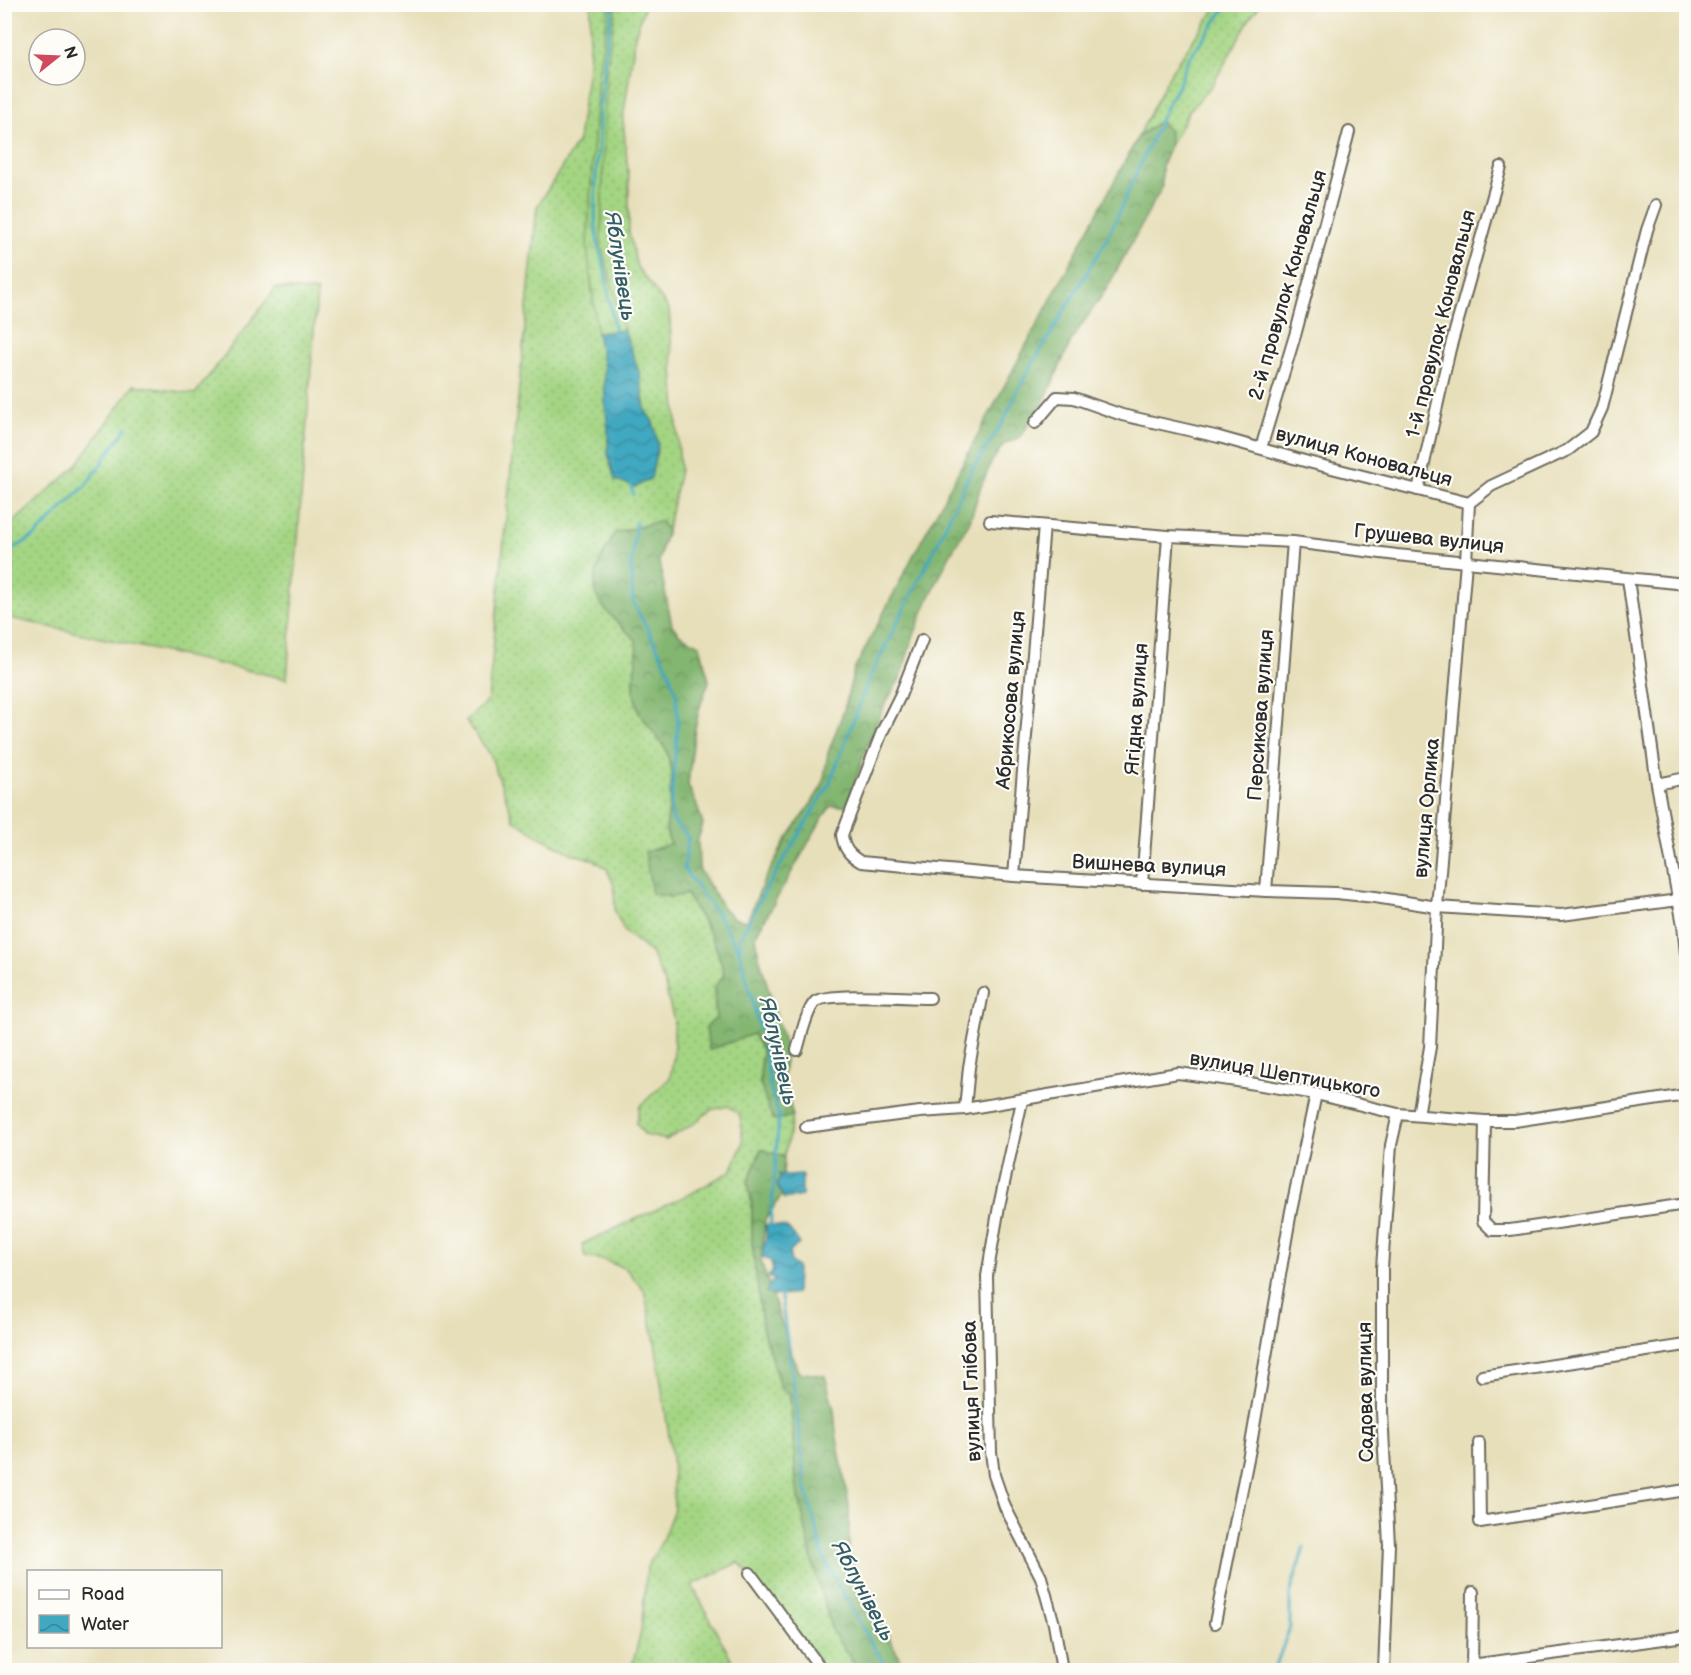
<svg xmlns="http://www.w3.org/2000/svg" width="1691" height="1675" font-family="'Balsamiq Sans',sans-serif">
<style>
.grass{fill:url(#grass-dots);stroke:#688057;stroke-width:1.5;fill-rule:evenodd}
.forest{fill:url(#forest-crowns);stroke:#57704e;stroke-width:1.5}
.wetland{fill:url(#wetland-marsh);stroke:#688057;stroke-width:1.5}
.water{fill:url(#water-waves);stroke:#366a76;stroke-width:1.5}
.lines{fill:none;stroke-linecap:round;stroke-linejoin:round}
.stream{stroke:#40a8c0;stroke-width:3}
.minor-casing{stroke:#6d6a5d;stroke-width:14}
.minor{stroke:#fff;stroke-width:10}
.labels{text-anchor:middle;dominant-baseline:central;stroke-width:4.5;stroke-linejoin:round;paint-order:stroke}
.street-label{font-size:20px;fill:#2b2b2b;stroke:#fdfcf7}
.water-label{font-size:21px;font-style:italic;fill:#335d67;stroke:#fdfcf7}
</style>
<defs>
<pattern id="grass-dots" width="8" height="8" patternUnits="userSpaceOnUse" patternTransform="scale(1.5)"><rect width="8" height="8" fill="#a4d583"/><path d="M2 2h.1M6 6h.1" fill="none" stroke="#8db771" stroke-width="1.8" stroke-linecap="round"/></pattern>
<pattern id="forest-crowns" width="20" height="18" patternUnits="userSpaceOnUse" patternTransform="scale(1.5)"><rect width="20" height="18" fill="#83b671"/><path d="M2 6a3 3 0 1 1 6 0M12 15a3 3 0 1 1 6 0" fill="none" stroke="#6b945d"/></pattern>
<pattern id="wetland-marsh" width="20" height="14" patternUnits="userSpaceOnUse" patternTransform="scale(1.5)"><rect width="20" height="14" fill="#a4d583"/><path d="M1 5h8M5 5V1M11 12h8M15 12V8" fill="none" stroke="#8db771"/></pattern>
<pattern id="water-waves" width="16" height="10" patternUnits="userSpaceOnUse" patternTransform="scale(1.5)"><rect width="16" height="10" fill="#40a8c0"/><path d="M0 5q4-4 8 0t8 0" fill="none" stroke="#36899c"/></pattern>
</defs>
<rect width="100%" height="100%" fill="#fdfcf7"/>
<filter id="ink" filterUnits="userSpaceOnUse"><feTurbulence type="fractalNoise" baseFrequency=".0167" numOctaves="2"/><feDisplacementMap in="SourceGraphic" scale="12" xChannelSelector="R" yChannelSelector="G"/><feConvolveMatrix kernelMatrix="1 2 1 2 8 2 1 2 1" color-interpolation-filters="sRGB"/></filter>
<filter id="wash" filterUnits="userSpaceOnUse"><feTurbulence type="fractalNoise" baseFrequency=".008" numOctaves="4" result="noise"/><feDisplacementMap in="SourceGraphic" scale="24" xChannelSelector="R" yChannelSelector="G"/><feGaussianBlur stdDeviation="1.35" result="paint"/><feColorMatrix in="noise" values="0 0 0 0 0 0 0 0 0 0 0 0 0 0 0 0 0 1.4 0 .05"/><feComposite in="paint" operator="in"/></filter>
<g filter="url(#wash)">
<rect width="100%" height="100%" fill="#e7dfba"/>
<!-- grass -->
<g class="grass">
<path d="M591 5H645L635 36 623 120 629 181V233L637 267 669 309 680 470 667 531 660 521 615 533 604 553 597 572 598 599 619 624 636 640 637 655 634 677V693L639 713 666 749 672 773 669 809 666 830 670 844 672 897 686 894C703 921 718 943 724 975L714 988 716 1018 709 1050 753 1033 762 1050 760 1083 774 1120 793 1116 784 1157 761 1149 748 1182 752 1205V1243L763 1331 781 1389 790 1394 796 1482 812 1560 832 1631 852 1661 862 1670H819L776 1608 739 1562 692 1585 737 1670H631L641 1631 647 1567 661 1543 674 1509 672 1457 655 1342 644 1290 626 1269 604 1260 585 1257 582 1244 692 1193 731 1171 743 1143 740 1115 728 1106 711 1110 692 1125 666 1140 645 1135 636 1123 640 1106 670 1078 674 1053V1021L664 982 651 953 625 932 615 912 614 886 607 869 594 860 573 854 540 837 514 820 490 754 466 721 488 700 537 207 578 141 588 67ZM624 330 639 372 645 410 615 480 608 454V428L605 402 604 367 597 333Z"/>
<polygon points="1218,5 1260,5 1249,20 1213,84 1189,111 1169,148 1170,132 1160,121 1138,137 1172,70"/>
<polygon points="276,288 317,292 287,679 5,617 5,530 76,466 134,385 195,394"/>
</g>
<!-- forest -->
<g class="forest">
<path d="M1160 121 1170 132 1169 148 1162 166V187L1149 211 1107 288 1072 339 1042 406 1019 438 1004 444 992 461 980 489 970 521 950 555 930 596 913 637 901 677 885 704 868 744 847 806H831L823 817 756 935 758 953 786 1050 783 1077 793 1116 774 1120 768 1108 760 1083 762 1050 753 1034 709 1050 706 1027 716 1018 714 988 724 975C718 943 703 921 686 894L672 897 652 894 645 852 670 844 666 830 669 809 672 773 666 749 639 713 634 693V677L637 655 636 640C626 631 603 610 598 599 588 577 605 551 615 533L661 521 667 531 662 546 659 562 672 625 680 635 700 645 709 681 700 706 695 728 688 785 696 803 703 824 698 839 699 869 721 905 733 918 747 921 763 883 786 840 811 804 823 784 828 753 844 710 854 670 912 558 1138 137Z"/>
<polygon points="761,1149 784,1157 782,1195 765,1220 761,1262 798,1372 825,1376 834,1410 836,1433 849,1505 849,1552 869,1599 896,1651 904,1670 862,1670 852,1661 832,1631 812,1560 796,1482 790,1394 781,1389 763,1331 752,1243 752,1205 748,1182"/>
</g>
<!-- wetland -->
<polygon class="wetland" points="609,5 616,5 606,73 601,244 624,330 597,333 587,246 598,74"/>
<!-- water -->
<g class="water">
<polygon points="624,330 639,372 645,410 653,422 658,444 651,478 636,487 615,480 608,454 608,428 605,402 604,367 597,333"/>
<polygon points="779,1174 786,1176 802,1175 802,1196 784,1199 777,1186 780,1178"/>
<path d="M765 1225C783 1225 791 1226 799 1244L789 1252 791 1262 797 1267 796 1293 774 1296 766 1292 770 1284 775 1280 768 1277 773 1271 771 1261 762 1257C763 1242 769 1240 765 1225Z"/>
</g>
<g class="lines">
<!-- stream -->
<g class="stream">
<polyline points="613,4 606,47 599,110 599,144 596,175 595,218 598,245 604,266 615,333"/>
<polyline points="631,482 633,495"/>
<polyline points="636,522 631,566 633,602 666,664 676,692 678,723 671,805 673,821 688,837 684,869 719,917 739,950 763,1043 770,1085 779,1117 770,1229"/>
<polyline points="4,554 35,536 86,485 127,427"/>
<polyline points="739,950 741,936 766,889 829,785 870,677 936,546 970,473 1003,422 1022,382 1107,239 1166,107 1179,84 1187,61 1228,4"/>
<polyline points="780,1291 794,1387 804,1481 824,1559 874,1648 889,1670"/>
<polyline points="1272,1670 1278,1660 1290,1627 1290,1594 1304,1547"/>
</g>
</g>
</g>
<g filter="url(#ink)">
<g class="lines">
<!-- minor casing -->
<g class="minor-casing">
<g id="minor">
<polyline points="1035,423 1057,397 1074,398 1122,415 1219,437 1308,462 1469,503"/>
<polyline points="1261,448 1296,332 1349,132"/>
<polyline points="1418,490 1450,349 1501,167"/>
<polyline points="1469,503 1491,486 1568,450 1591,432 1602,408 1647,230 1656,205"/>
<polyline points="990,521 1168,536 1293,542 1397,555 1686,584"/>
<polyline points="1628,579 1657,784 1683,925 1686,953"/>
<path d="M922 640 900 696 882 732 842 835C844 849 849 855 861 862L1014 876 1266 891 1336 893 1375 897 1437 907 1561 915 1679 900"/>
<polyline points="1657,784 1686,778"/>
<polyline points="1014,876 1044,526"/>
<polyline points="1142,884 1168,536"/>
<polyline points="1266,891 1293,542"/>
<path d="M797 1050C801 1037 806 1012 815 1002 825 992 911 998 930 998"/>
<polyline points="1022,1101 999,1206 987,1276 991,1452 994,1475 1005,1507 1041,1577 1054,1624 1062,1670"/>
<polyline points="965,1109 969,1067 983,993"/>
<polyline points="1418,1115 1430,1047 1437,907 1466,562 1469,503"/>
<polyline points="1485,1121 1483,1221 1492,1230 1510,1230 1686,1204"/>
<polyline points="806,1127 920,1112 965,1109 1178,1073 1237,1081 1316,1094 1398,1114 1485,1121 1515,1121 1686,1095"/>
<polyline points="1482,1376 1686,1345"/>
<polyline points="1479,1443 1480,1522 1686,1490"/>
<polyline points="750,1573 822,1670"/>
<polyline points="1215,1623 1251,1444 1291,1211 1316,1094"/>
<polyline points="1471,1665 1686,1636"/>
<polyline points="1384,1670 1389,1545 1382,1412 1382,1268 1391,1145 1398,1114"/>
<polyline points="1472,1670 1473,1592"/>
</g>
</g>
<!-- minor -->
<use href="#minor" class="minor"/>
</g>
</g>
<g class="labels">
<!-- street labels -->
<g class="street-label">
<text transform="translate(1288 285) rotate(-74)">2-й провулок Коновальця</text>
<text transform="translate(1441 324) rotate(-76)">1-й провулок Коновальця</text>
<text transform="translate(1364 457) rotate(15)">вулиця Коновальця</text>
<text transform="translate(1429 539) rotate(6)">Грушева вулиця</text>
<text transform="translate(1011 700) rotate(-85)">Абрикосова вулиця</text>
<text transform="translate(1137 709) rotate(-86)">Ягідна вулиця</text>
<text transform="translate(1261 715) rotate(-86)">Персикова вулиця</text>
<text transform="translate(1427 808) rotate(-85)">вулиця Орлика</text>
<text transform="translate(1149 866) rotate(3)">Вишнева вулиця</text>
<text transform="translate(1285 1075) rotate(10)">вулиця Шептицького</text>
<text transform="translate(972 1391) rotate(-92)">вулиця Глібова</text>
<text transform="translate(1366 1392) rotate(-91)">Садова вулиця</text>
</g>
<!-- water labels -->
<g class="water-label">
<text transform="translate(620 266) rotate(81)">Яблунівець</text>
<text transform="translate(778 1051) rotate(77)">Яблунівець</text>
<text transform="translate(863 1591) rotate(62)">Яблунівець</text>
</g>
</g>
<!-- margin -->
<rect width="1691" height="1675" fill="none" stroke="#fdfcf7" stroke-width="24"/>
<!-- legend -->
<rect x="27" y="1570" width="195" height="78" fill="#fdfcf7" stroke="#a9a8a5" stroke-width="1.5"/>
<rect x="39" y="1590" width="30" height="9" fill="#ffffff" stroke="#a9a8a5" stroke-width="1.5"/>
<text x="81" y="1600" font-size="18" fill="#2b2b2b">Road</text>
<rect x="39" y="1615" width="30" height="18" fill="url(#water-waves)" stroke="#a9a8a5" stroke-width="1.5"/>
<text x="81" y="1630" font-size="18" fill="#2b2b2b">Water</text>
<!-- north arrow -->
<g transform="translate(57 57) rotate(72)"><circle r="28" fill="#fdfcf7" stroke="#a9a8a5" stroke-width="1.5"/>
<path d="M0-4.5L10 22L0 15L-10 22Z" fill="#d1495b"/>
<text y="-9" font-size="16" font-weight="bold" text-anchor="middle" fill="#2b2b2b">N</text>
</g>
</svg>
